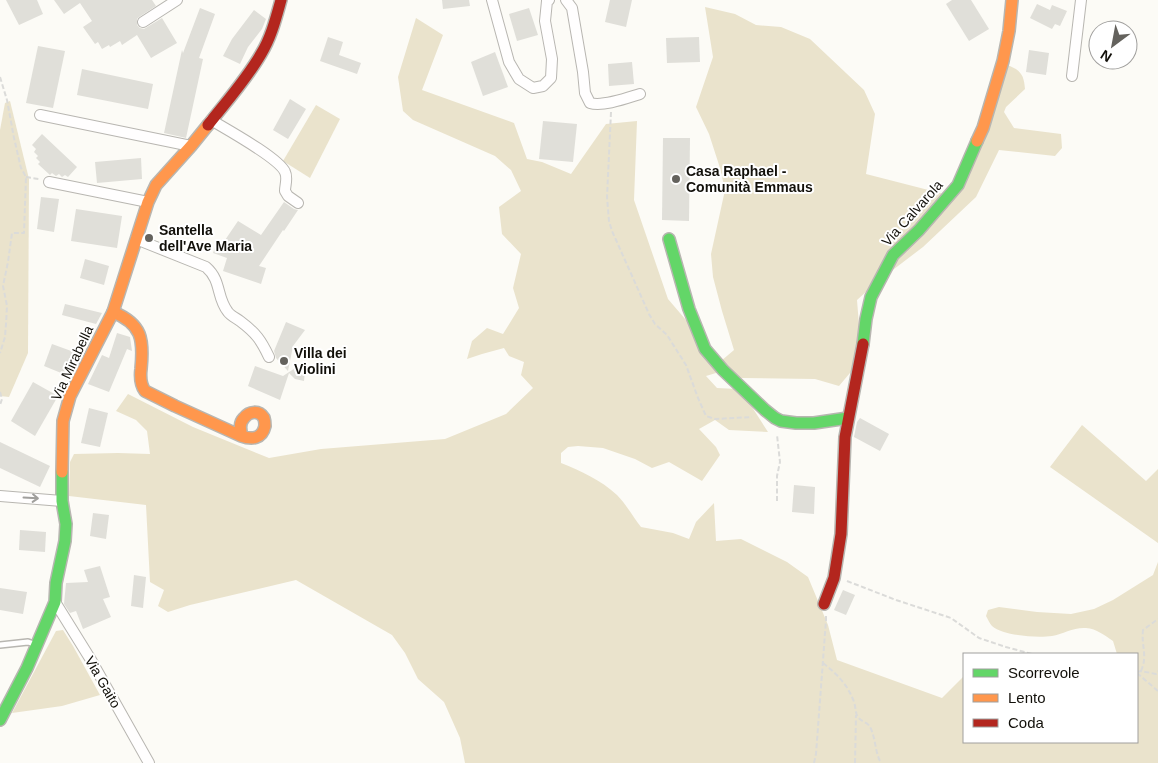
<svg xmlns="http://www.w3.org/2000/svg" width="1158" height="763" font-family="Helvetica,sans-serif">
<style>
.green{fill:#eae3cc}
.building{fill:#e0dfd9}
.lines{fill:none;stroke-linecap:round;stroke-linejoin:round}
.lane-casing{stroke:#b8b6b1;stroke-width:8}
.street-casing{stroke:#b8b6b1;stroke-width:12}
.fast-casing{stroke:#b8b6b1;stroke-width:14}
.slow-casing{stroke:#b8b6b1;stroke-width:14}
.jam-casing{stroke:#b8b6b1;stroke-width:14}
.path{stroke:#dbdbd9;stroke-width:2;stroke-dasharray:5 2.5;stroke-linecap:butt}
.lane{stroke:#fffefe;stroke-width:5}
.street{stroke:#fffefe;stroke-width:10}
.fast{stroke:#63d668;stroke-width:11}
.slow{stroke:#ff974d;stroke-width:11}
.jam{stroke:#b3261e;stroke-width:11}
.oneway{stroke:#a09f9c}
.poi-dot{fill:#64625d;stroke:#fff;stroke-width:2}
.labels{text-anchor:middle;dominant-baseline:central;stroke-width:4;stroke-linejoin:round;paint-order:stroke}
.poi-label{font-size:14px;font-weight:bold;fill:#12100a;stroke:#fff;text-anchor:start}
.street-label{font-size:14px;fill:#12100a;stroke:#fff}
</style>
<rect width="100%" height="100%" fill="#fcfbf6"/>
<!-- green -->
<g class="green">
<path d="M705 7 735 14 756 25 781 27 810 39 864 90 875 114 866 174 944 194 969 175 1007 65C1021 70 1024 75 1025 89L1006 107 1004 112 1014 128 1061 134 1062 148 1055 156 999 150 976 197 923 247 877 282 857 300 859 325 855 367 839 386 815 379 742 378 716 373 706 376 717 388 737 389 752 407 768 432 729 430 715 420 699 429 716 447 720 455 702 481 669 462 652 468 635 459 603 448 578 446 568 447 561 453V463C581 471 601 480 617 495 626 504 633 517 641 527L673 533 689 539 696 522 714 503 716 541 741 539 787 562 808 577 828 625 837 660 942 698 963 677 964 672V742H1137V654H1117L1113 641C1104 635 1097 629 1086 628 1074 627 1063 634 1052 636 1037 638 1004 636 992 626 989 623 988 619 986 616L988 610 999 607 1037 612 1071 614 1094 609 1113 600 1153 575 1158 562V763H465L460 738 444 702 418 679 405 653 392 635 296 580 190 605 168 612 158 606 164 590 150 582 146 505 69 496 70 462 74 454 118 453 150 454 147 431 136 420 116 411 128 394 193 427 269 458 321 449 445 439 506 414 533 388 521 375 524 362 509 356 504 348 482 354 467 359 472 341 487 328 503 334 519 308 513 288 521 254 502 234 499 207 521 191 511 170 495 156 413 120 403 111 398 77 416 18 443 35 422 90 514 123 527 159 542 162 571 174 606 124 637 121 634 200 668 299 721 361 734 350 722 311 713 277 711 254 725 190 720 168 709 134 696 107 713 57Z"/>
<polygon points="10,101 29,179 28,353 9,397 0,396 0,130 5,103"/>
<polygon points="316,105 340,119 310,178 283,161"/>
<polygon points="1082,425 1146,481 1158,469 1158,543 1050,467"/>
<polygon points="63,630 73,646 100,695 62,706 12,713 56,631"/>
</g>
<!-- building -->
<g class="building">
<polygon points="6,0 37,0 43,14 19,25"/>
<polygon points="54,0 152,0 156,6 139,17 137,19 137,25 140,28 144,29 162,18 177,43 151,58 137,35 122,45 120,41 110,47 109,45 102,49 98,42 95,44 83,27 92,21 80,3 64,14"/>
<polygon points="442,0 469,0 470,6 443,9"/>
<polygon points="610,0 632,0 626,27 605,22"/>
<polygon points="952,0 971,0 989,29 969,41 946,4"/>
<polygon points="1037,4 1050,10 1052,5 1067,11 1060,26 1055,24 1052,29 1030,18"/>
<polygon points="200,8 215,14 199,58 203,59 186,138 164,133 182,50 183,53"/>
<polygon points="529,8 538,35 517,41 509,14"/>
<polygon points="254,10 266,19 262,29 248,47 240,64 223,56 232,39"/>
<polygon points="328,37 343,42 339,55 361,63 357,74 320,61"/>
<polygon points="699,37 700,62 667,63 666,38"/>
<polygon points="38,46 65,51 53,108 26,103"/>
<polygon points="1029,50 1049,53 1046,75 1026,72"/>
<polygon points="495,52 508,87 483,96 471,62"/>
<polygon points="632,62 634,84 609,86 608,64"/>
<polygon points="82,69 153,84 148,109 77,95"/>
<polygon points="290,99 306,109 288,139 273,130"/>
<polygon points="543,121 577,124 573,162 539,159"/>
<polygon points="42,134 77,167 68,177 65,175 62,177 59,174 56,176 52,173 50,175 38,164 40,162 36,158 38,156 34,152 36,149 32,145"/>
<polygon points="663,138 690,138 689,221 662,220"/>
<polygon points="141,158 142,179 97,183 95,162"/>
<polygon points="41,197 59,199 54,232 37,229"/>
<polygon points="284,202 294,209 298,210 284,231 283,230 259,266 266,268 261,284 223,271 227,258 213,253 217,241 223,243 238,221 261,235"/>
<polygon points="76,209 122,216 117,248 71,241"/>
<polygon points="85,259 109,266 104,285 80,278"/>
<polygon points="65,304 102,313 96,324 62,315"/>
<polygon points="286,322 305,330 293,346 288,371 276,358 274,351"/>
<polygon points="117,333 130,337 132,351 127,349 109,392 88,384 102,355 109,358"/>
<polygon points="52,344 74,352 66,375 44,366"/>
<polygon points="306,361 304,381 295,379 289,373 280,400 248,386 255,366 283,376"/>
<polygon points="33,382 58,396 35,436 11,421"/>
<polygon points="89,408 108,413 100,447 81,443"/>
<polygon points="860,418 889,434 880,451 854,437 857,422"/>
<polygon points="0,442 50,466 40,487 0,468"/>
<polygon points="794,485 815,487 814,514 792,512"/>
<polygon points="93,513 109,515 106,539 90,536"/>
<polygon points="20,530 46,532 45,552 19,550"/>
<polygon points="100,566 110,597 103,599 111,617 83,629 76,611 70,613 64,604 66,583 88,582 84,570"/>
<polygon points="134,575 146,577 143,608 131,606"/>
<polygon points="0,588 27,592 23,614 0,610"/>
<polygon points="843,590 855,595 846,615 834,610"/>
</g>
<g class="lines">
<!-- lane casing -->
<g class="lane-casing">
<polyline id="lane" points="0,645 28,642 34,644"/>
</g>
<!-- street casing -->
<g class="street-casing">
<g id="street">
<polyline points="492,0 509,62 519,79 533,88 543,86 551,78 552,59 545,21 547,1 549,0"/>
<path d="M566 0 572 8 583 72 585 93 590 103C603 107 627 98 640 94"/>
<polyline points="143,22 177,0"/>
<polyline points="1072,76 1081,0"/>
<polyline points="40,115 191,146"/>
<path d="M211 120C226 129 279 158 285 172 288 178 285 185 285 191L288 196 298 203"/>
<polyline points="49,182 148,202"/>
<path d="M136 239 206 267C222 281 216 297 228 312 231 316 236 318 240 321 256 333 261 340 269 357"/>
<polyline points="0,496 62,501"/>
<polyline points="55,602 91,660 149,763"/>
</g>
</g>
<!-- fast casing -->
<g class="fast-casing">
<g id="fast">
<polyline points="669,239 689,309 705,349 723,370 765,410 775,418 781,421 796,423 814,423 848,418"/>
<polyline points="863,344 866,319 871,297 893,255 919,230 958,185 977,141"/>
<polyline points="0,720 27,668 55,602 56,583 65,541 66,524 62,501 62,472"/>
</g>
</g>
<!-- slow casing -->
<g class="slow-casing">
<g id="slow">
<polyline points="977,141 983,128 1003,61 1009,31 1012,0"/>
<path d="M113 312C142 324 144 339 141 369 140 377 140 384 145 391L175 406 241 436C252 440 262 439 265 426 265 423 265 421 264 418 259 410 249 411 244 418 239 423 240 429 242 436"/>
<polyline points="62,472 63,421 70,396 113,312 148,202 156,185 191,146 208,125"/>
</g>
</g>
<!-- jam casing -->
<g class="jam-casing">
<g id="jam">
<path d="M208 125C226 102 246 80 261 54 271 38 276 18 281 0"/>
<polyline points="824,604 834,578 841,534 845,437 863,344"/>
</g>
</g>
<!-- path -->
<g class="path">
<polyline points="0,77 7,100 14,138 21,168 26,177 24,233 12,233 8,262 3,286 7,306 6,324 5,337 0,353"/>
<polyline points="611,112 607,197 609,221 612,231 649,314 655,324 667,335 686,365 698,398 706,416 715,419 752,417"/>
<polyline points="26,177 39,179"/>
<polyline points="0,392 2,399 0,405"/>
<polyline points="777,501 777,476 780,462 777,435"/>
<polyline points="847,581 896,600 951,618 979,638 1006,647 1032,654"/>
<path d="M823 663C837 674 848 685 854 702 856 707 855 713 858 717 862 723 868 721 871 729 876 740 875 753 881 763"/>
<path d="M1141 671C1148 655 1141 646 1143 630L1158 619"/>
<polyline points="1137,672 1141,671 1156,674 1158,671"/>
<polyline points="1137,673 1158,691"/>
<polyline points="814,763 816,754 826,620 826,616"/>
<polyline points="855,763 856,715"/>
</g>
<!-- lane -->
<use href="#lane" class="lane"/>
<!-- street -->
<use href="#street" class="street"/>
<!-- fast -->
<use href="#fast" class="fast"/>
<!-- slow -->
<use href="#slow" class="slow"/>
<!-- jam -->
<use href="#jam" class="jam"/>
</g>
<!-- one-way arrows -->
<defs><path id="oneway-shaft" d="M-6 0H5M1.5-3L5.5 0L1.5 3" fill="none" stroke-width="1.6" stroke-linecap="round" stroke-linejoin="round" transform="scale(1.25)"/></defs>
<use class="oneway" href="#oneway-shaft" transform="translate(31 498) rotate(3)"/>
<!-- markers -->
<g class="poi-dot">
<circle cx="676" cy="179" r="5"/>
<circle cx="149" cy="238" r="5"/>
<circle cx="284" cy="361" r="5"/>
</g>
<g class="labels">
<!-- poi labels -->
<g class="poi-label">
<text x="686" y="171">Casa Raphael -<tspan x="686" dy="16">Comunità Emmaus</tspan></text>
<text x="159" y="230">Santella<tspan x="159" dy="16">dell'Ave Maria</tspan></text>
<text x="294" y="353">Villa dei<tspan x="294" dy="16">Violini</tspan></text>
</g>
<!-- street labels -->
<g class="street-label">
<text transform="translate(912 213) rotate(-48)">Via Calvarola</text>
<text transform="translate(72 363) rotate(-65)">Via Mirabella</text>
<text transform="translate(103 682) rotate(60)">Via Gaito</text>
</g>
</g>
<!-- legend -->
<rect x="963" y="653" width="175" height="90" fill="#ffffff" stroke="#a09f9d"/>
<rect x="973" y="669" width="25" height="8" fill="#63d668" stroke="#a09f9d"/>
<text x="1008" y="678" font-size="15" fill="#12100a">Scorrevole</text>
<rect x="973" y="694" width="25" height="8" fill="#ff974d" stroke="#a09f9d"/>
<text x="1008" y="703" font-size="15" fill="#12100a">Lento</text>
<rect x="973" y="719" width="25" height="8" fill="#b3261e" stroke="#a09f9d"/>
<text x="1008" y="728" font-size="15" fill="#12100a">Coda</text>
<!-- north arrow -->
<g transform="translate(1113 45) rotate(212)"><circle r="24" fill="#ffffff" stroke="#a09f9d"/>
<path d="M0-4L9 19L0 12L-9 19Z" fill="#64625d"/>
<text y="-8" font-size="14" font-weight="bold" text-anchor="middle" fill="#12100a">N</text>
</g>
</svg>
